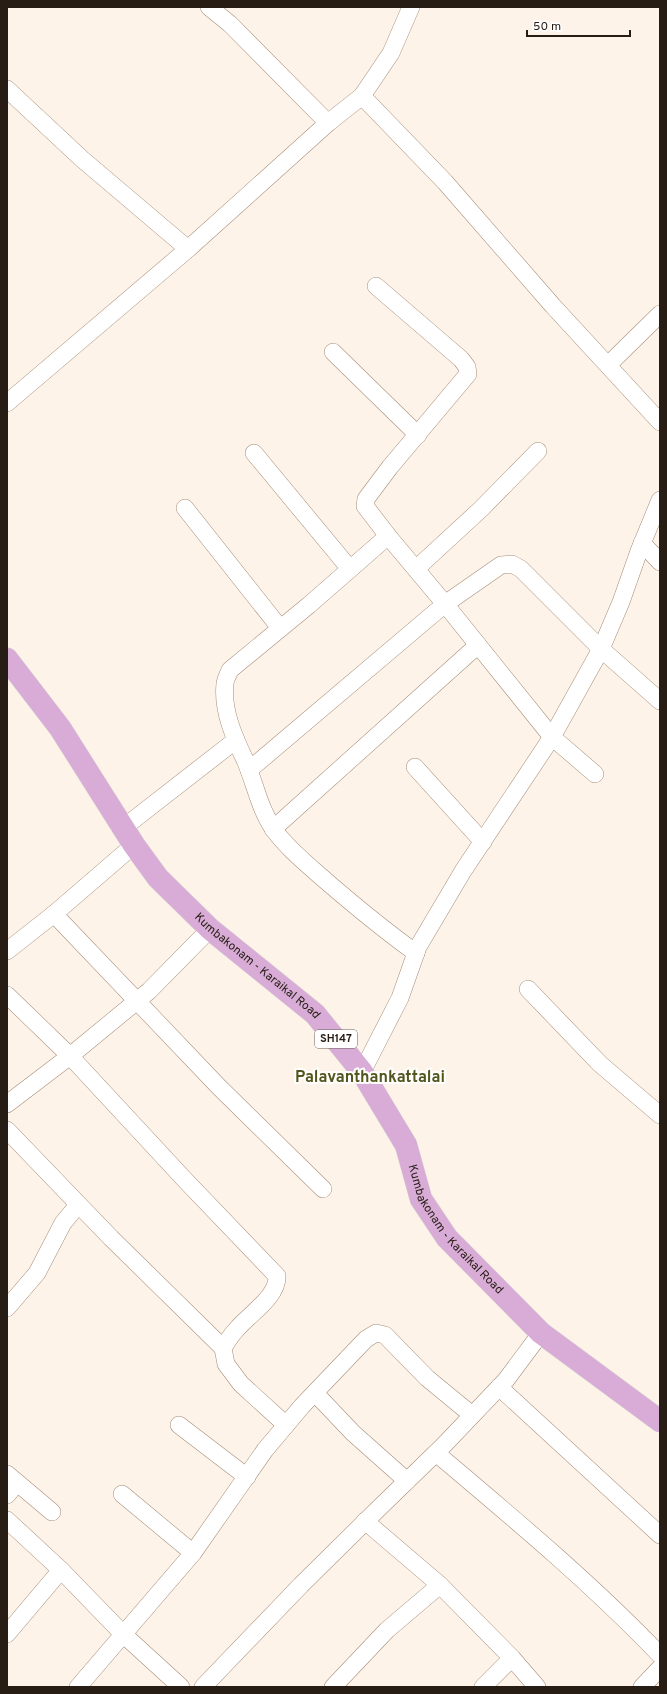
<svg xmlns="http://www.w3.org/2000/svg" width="667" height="1694" font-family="Overpass,sans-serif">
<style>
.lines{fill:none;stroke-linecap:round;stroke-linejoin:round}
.minor-casing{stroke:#a58d77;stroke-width:18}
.major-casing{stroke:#d8d6d5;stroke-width:23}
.minor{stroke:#fff;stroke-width:17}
.major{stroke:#d8acd6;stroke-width:22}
.labels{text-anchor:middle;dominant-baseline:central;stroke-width:4;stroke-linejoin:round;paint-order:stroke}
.shield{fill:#fff;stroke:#68615b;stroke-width:1}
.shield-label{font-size:11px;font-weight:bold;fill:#271d15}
.street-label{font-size:12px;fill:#271d15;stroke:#fff}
.district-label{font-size:16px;font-weight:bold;fill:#52561c;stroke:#fff}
</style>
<rect width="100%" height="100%" fill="#fef3e9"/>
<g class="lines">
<!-- minor casing -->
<g class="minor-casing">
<g id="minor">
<polyline points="209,7 230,24 328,123"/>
<polyline points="7,89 82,159 188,249"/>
<polyline points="362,96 445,182 553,306 660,422"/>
<polyline points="376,286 461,359 467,367 468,374 390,467 366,499 365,506 388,536 445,604 552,737 595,774"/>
<polyline points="333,352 418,435"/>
<polyline points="608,365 660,314"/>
<polyline points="7,403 188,249 328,123 362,96 391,53 411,7"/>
<polyline points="254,453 350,569"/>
<polyline points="185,508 280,628"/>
<path d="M388 536 309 605 230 670C228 675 225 680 225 684 222 710 234 737 245 760 255 783 259 808 274 830 288 849 308 865 326 881 355 906 384 930 416 953"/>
<polyline points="642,543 660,562"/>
<polyline points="417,568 481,509 538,451"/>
<polyline points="415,767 483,842"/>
<polyline points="249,770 445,604 501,565 512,564 521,569 601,649 660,701"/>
<polyline points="123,828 236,740"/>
<polyline points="273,829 478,645"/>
<polyline points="54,914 219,1087 323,1189"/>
<polyline points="7,951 54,914 134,845"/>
<polyline points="528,989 600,1064 660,1115"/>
<path d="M7 995 70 1056 185 1180 277 1276C278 1297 248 1315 236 1330 231 1335 227 1342 223 1348L226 1364 241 1384 286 1425"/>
<polyline points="362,1072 400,998 418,947 463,871 552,737 601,649 621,602 639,551 660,500"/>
<polyline points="7,1104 70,1056 149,991 210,929"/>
<polyline points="7,1130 111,1238 223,1348"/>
<polyline points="7,1308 37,1273 63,1223 78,1205"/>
<polyline points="499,1387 660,1535"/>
<polyline points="315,1393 353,1433 407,1481"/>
<polyline points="179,1425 247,1477"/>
<path d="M436 1453C513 1518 590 1582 660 1655"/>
<polyline points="7,1474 52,1512"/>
<polyline points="122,1494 193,1553"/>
<polyline points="7,1495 17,1483"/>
<polyline points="7,1520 61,1570 123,1634 181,1687"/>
<polyline points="365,1521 440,1585 512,1658 537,1687"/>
<polyline points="7,1634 61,1570"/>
<polyline points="78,1687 193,1553 265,1450 302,1406 366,1339 376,1333 385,1335 427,1378 472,1415"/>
<polyline points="203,1687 301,1585 377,1510 442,1447 506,1380 541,1333"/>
<polyline points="333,1687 387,1630 440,1585"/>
<polyline points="483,1687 512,1658"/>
<polyline points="642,1687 660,1668"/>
</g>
</g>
<!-- major casing -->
<g class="major-casing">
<g id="major">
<path id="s1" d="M7 659 60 728 134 845 158 878 210 929 315 1014 362 1072 406 1145 421 1199 447 1238 541 1333 660 1421"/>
</g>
</g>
<!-- minor -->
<use href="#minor" class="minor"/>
<!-- major -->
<use href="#major" class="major"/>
</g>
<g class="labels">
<!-- shield labels -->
<rect class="shield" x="315" y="1030" width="42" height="18" rx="3"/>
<g class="shield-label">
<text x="336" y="1039">SH147</text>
</g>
<!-- street labels -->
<g class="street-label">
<text stroke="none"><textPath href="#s1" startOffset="399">Kumbakonam - Karaikal Road</textPath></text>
<text stroke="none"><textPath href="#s1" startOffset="734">Kumbakonam - Karaikal Road</textPath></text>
</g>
<!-- district labels -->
<g class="district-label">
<text x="370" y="1078">Palavanthankattalai</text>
</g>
</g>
<!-- border -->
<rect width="667" height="1694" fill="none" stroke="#271d15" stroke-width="16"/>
<!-- scale -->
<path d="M527 30v6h103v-6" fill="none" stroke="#271d15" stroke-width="2"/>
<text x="533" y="30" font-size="12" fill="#271d15" stroke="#ffffff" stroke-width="3" paint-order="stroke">50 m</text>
</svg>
